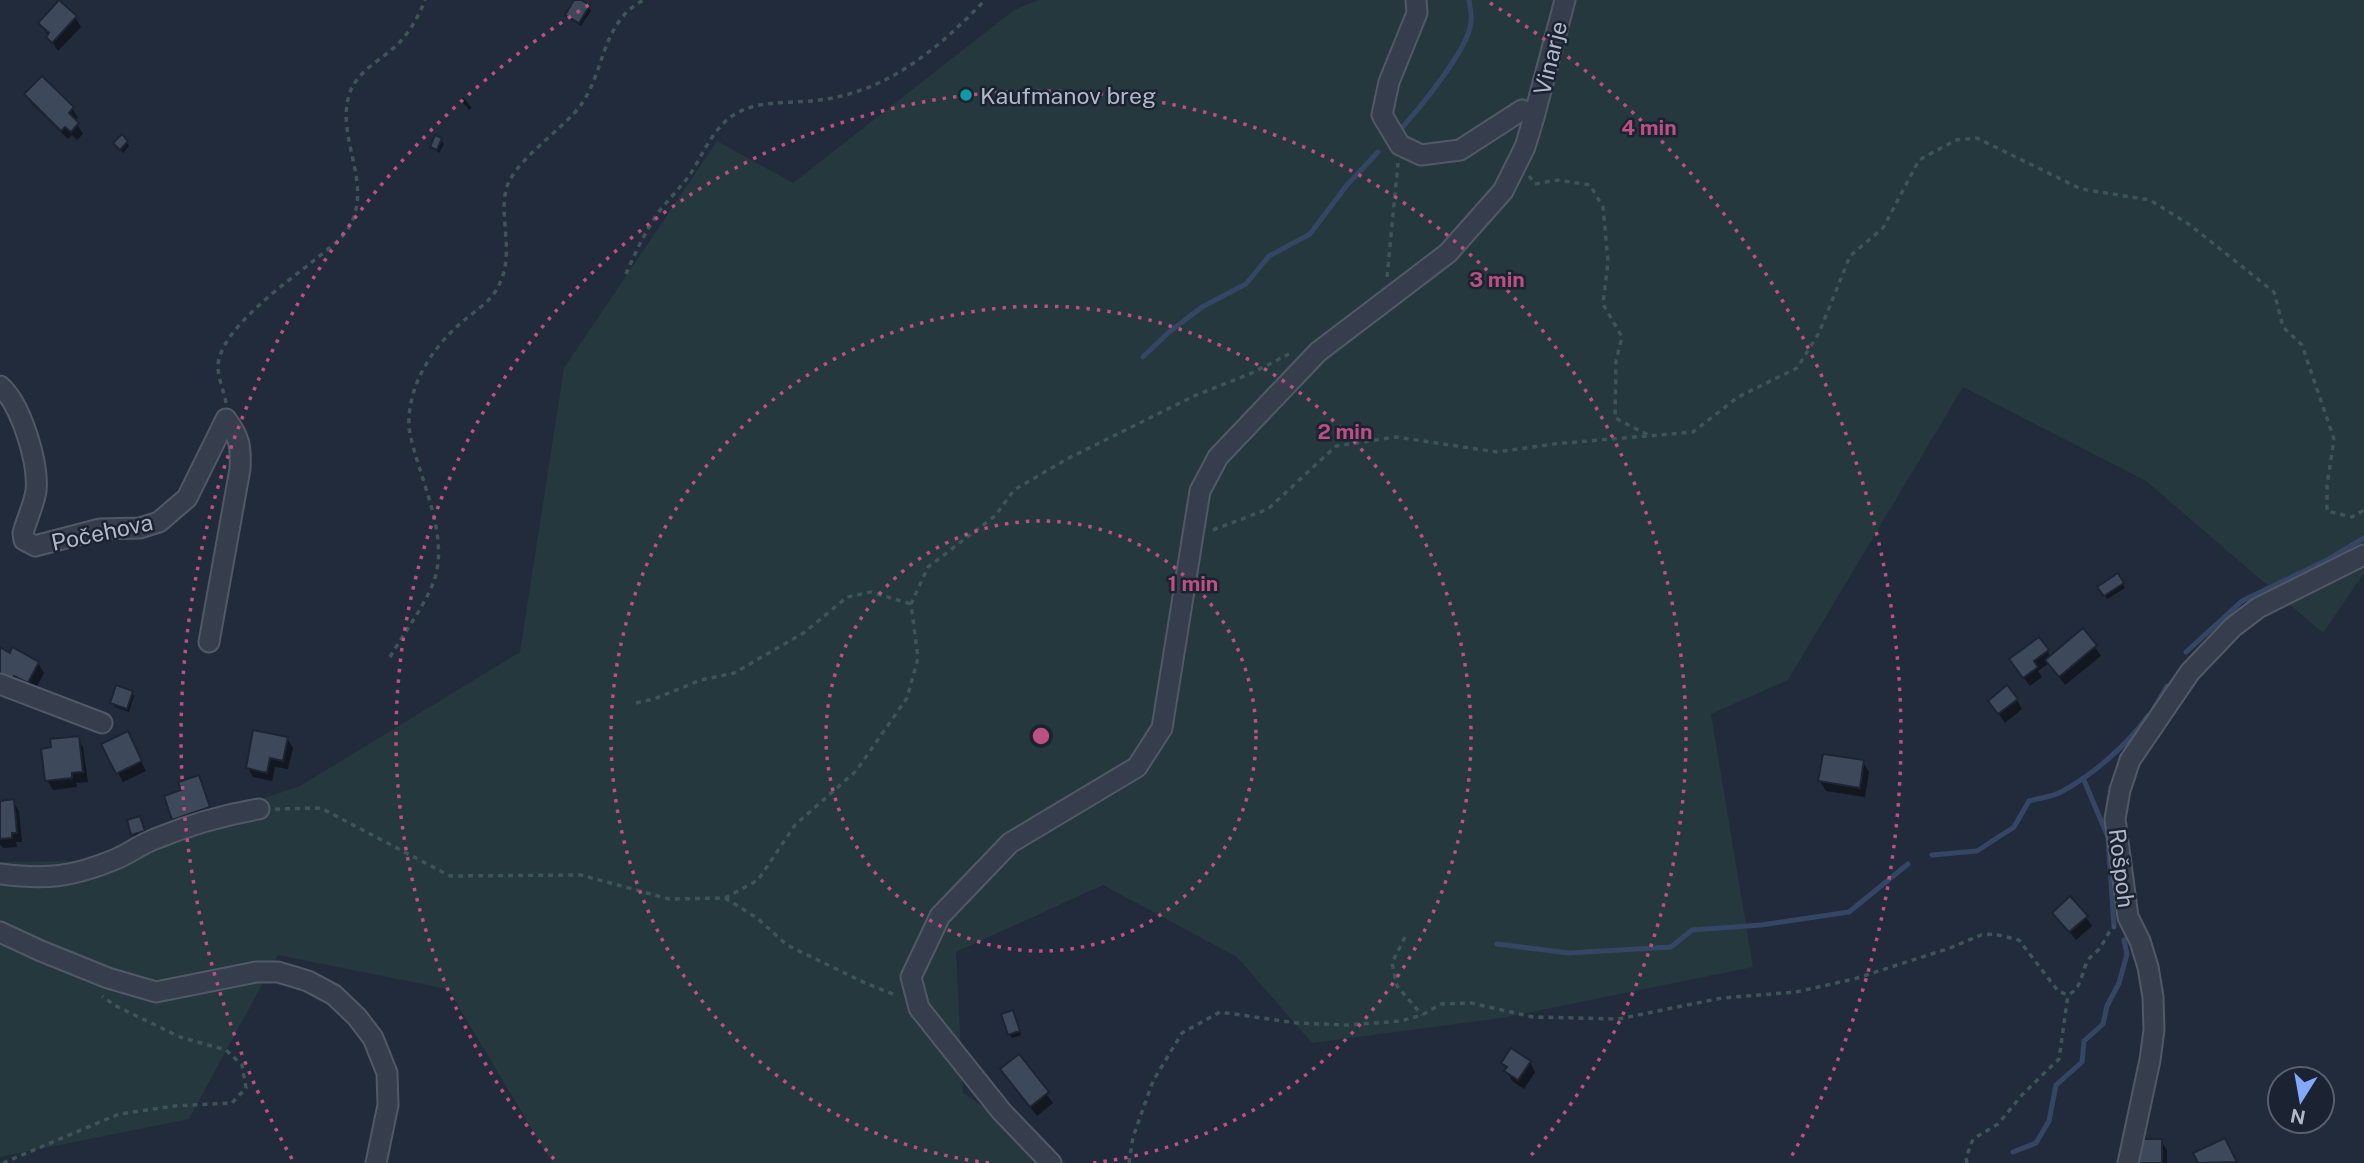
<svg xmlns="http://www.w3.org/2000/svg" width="2364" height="1163" font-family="'Public Sans',sans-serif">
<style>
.green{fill:#24383d}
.shadow{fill:#0007}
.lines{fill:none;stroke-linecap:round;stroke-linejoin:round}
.stream{stroke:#354664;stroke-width:5}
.building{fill:#3d495b;stroke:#1d2433;stroke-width:2}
.street-casing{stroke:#515867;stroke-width:23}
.path{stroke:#3e5457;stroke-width:3.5;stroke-dasharray:5 5;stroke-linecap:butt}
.street{stroke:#363d4c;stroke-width:19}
.ring{fill:none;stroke:#bc5081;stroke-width:3.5;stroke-dasharray:3.5 7}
.culture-dot{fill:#0f9aa8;stroke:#1b2231;stroke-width:2.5}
.labels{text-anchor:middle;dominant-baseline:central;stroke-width:5;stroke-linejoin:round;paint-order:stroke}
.street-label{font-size:23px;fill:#b1b8c8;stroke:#1b2231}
.poi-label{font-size:23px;fill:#b1b8c8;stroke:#1b2231;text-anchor:start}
.centre{fill:#bc5081;stroke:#1b2231;stroke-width:3.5}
.ring-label{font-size:21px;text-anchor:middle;font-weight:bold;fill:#bc5081;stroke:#1b2231;stroke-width:5;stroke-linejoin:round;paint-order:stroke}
</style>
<rect width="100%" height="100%" fill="#222b3c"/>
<!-- green -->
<polygon class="green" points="1038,0 2364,0 2364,573 2323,633 2146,481 1963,387 1788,680 1711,714 1753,967 1502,1018 1312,1043 1237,957 1103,885 956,952 963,1093 1066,1163 552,1163 448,989 278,955 189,1119 0,1157 0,862 77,861 300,786 520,652 564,368 717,141 793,183 1014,10"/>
<!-- shadow -->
<g class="shadow">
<polygon points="576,0 588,6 591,11 581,26 570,19 567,15"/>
<polygon points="75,17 81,27 58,51 40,23"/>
<polygon points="26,94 72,108 78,118 75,121 83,134 77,140 72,135 68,139 32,104"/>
<polygon points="463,97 472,108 469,110 461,100"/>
<polygon points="441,140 444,144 439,153 432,147"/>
<polygon points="127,142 129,146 123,153 118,148"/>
<polygon points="2117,576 2125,588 2107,599 2100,587"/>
<polygon points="2083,630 2101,656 2065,685 2049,663 2038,671 2042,677 2030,686 2017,669 2047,651 2051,657"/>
<polygon points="0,651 38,663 44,673 34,692 15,693"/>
<polygon points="132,692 134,696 129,712 115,707 112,703"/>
<polygon points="2017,700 2022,709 2005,723 1990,701"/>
<polygon points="78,738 83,747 88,782 76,783 77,787 53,790 47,780"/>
<polygon points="287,738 293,748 288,769 275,767 272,781 253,777 248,768"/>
<polygon points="132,743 146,771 123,782 118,773"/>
<polygon points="1863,762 1869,772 1865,797 1826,791 1820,781"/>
<polygon points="198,777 214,816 180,828 174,819 183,791"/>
<polygon points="13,801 19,811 22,842 16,842 17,847 3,848 0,844 0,802"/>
<polygon points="142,822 146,836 135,839 133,834"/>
<polygon points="2054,913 2086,917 2092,926 2076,940"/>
<polygon points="1013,1012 1021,1035 1012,1038 1009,1034"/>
<polygon points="1019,1057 1053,1103 1037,1116 1002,1070"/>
<polygon points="1530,1062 1535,1072 1524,1089 1512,1081 1503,1063"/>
<polygon points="2161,1141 2167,1150 2167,1163 2141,1163"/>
</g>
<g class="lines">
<!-- stream -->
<g class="stream">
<path d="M1399 131C1418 110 1469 49 1471 22 1472 15 1470 7 1469 0"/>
<polyline points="1143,357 1169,332 1202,307 1246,284 1269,256 1310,234 1347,185 1378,152"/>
<polyline points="2186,652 2242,601 2327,560 2364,538"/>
<polyline points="2154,708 2167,686"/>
<polyline points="2083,778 2108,837 2114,927"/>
<path d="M1932 855 1977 851 2014 827 2029 801C2039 798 2052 797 2061 792 2093 775 2127 745 2148 716"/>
<polyline points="1497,944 1569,953 1671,947 1692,930 1761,925 1849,912 1908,864"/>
<polyline points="2013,1152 2036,1143 2049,1121 2056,1085 2082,1062 2084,1041 2103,1024 2107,1006 2119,983 2127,954 2124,940"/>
</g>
</g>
<!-- building -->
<g class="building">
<polygon points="59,0 77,16 52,43 46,37 49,33 38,23"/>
<polygon points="574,0 581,0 590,5 579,23 565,15"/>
<polygon points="42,76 74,107 69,113 79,123 71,132 65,127 61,131 24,94"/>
<polygon points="122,134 128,141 120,150 113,143"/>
<polygon points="435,135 442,138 437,150 430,147"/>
<polygon points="2118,573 2124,583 2104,596 2097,587"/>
<polygon points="2083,628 2097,645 2059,677 2045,660"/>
<polygon points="2039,637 2049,650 2034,661 2038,667 2023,678 2009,659"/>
<polygon points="0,647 10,653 12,647 39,662 28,683 14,676 9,684 0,680"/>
<polygon points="116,685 133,691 127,709 110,703"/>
<polygon points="2007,685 2018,699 1998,714 1988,701"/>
<polygon points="253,730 288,737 283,761 270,758 267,773 246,768"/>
<polygon points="128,731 142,761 116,774 101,744"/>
<polygon points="79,736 83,772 72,773 72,778 45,781 41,749 51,747 50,739"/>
<polygon points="1823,754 1864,760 1860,788 1818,781"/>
<polygon points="199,775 210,807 172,820 164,796 181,790 178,782"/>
<polygon points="14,799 17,833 12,833 12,838 0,839 0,801"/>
<polygon points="140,816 145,831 131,835 127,820"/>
<polygon points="2070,896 2088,916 2069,932 2052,913"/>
<polygon points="1013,1010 1020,1031 1008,1035 1001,1014"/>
<polygon points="1511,1048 1531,1061 1518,1080 1504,1071 1507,1067 1501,1063"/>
<polygon points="1019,1054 1049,1092 1030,1107 1000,1069"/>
<polygon points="2225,1138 2237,1162 2198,1163 2193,1153"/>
<rect x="2139" y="1139" width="23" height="24"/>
</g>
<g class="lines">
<!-- street casing -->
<g class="street-casing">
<g id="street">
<polyline points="1534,117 1565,0"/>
<path d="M0 386C21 404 39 463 36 491 34 504 27 519 23 533L24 540 35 546 100 529 140 528 159 522 187 498 226 419C240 438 241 446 240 469L209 642"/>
<polyline points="0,684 102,723"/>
<path d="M0 874C47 880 73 877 116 859 130 853 141 844 155 839 189 825 223 815 259 809"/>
<polyline points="0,932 41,951 108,978 156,992 256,972 278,972 308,981 334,995 357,1017 373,1038 387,1073 388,1105 376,1163"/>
<polyline points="1051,1163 1002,1112 919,1008 911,977 940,916 1010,843 1137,767 1162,728 1200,491 1218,457 1318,352 1448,253 1503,191 1525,147 1534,117 1522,110 1460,150 1421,155 1400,145 1382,115 1389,82 1417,13 1416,0"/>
<polyline points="2128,1163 2150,1060 2154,1030 2153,997 2148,967 2140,941 2128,917 2115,819 2120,790 2130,760 2190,672 2233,627 2258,608 2364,555"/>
</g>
</g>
<!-- path -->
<g class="path">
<polyline points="1529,176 1535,184 1557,180 1590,185 1603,207 1608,262 1603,304 1622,337 1616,361 1615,418 1648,435"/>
<path d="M626 274C635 253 645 232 658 213 668 200 679 189 689 176 703 155 713 126 737 113 762 99 793 104 820 100 889 91 939 48 985 0"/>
<polyline points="1387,277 1398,163"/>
<path d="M226 403C224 391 218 379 218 366 219 330 286 283 312 262 324 252 339 242 348 229 374 187 338 142 348 99 354 72 379 62 397 45 409 33 419 16 425 0"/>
<polyline points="1213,530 1268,509 1336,446 1396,437 1497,452 1554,444 1693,432 1738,397 1797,368 1819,333 1850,256 1883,228 1919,160 1956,140 1977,138 2081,189 2150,200 2190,225 2274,292 2283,327 2302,345 2334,439 2327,486 2327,511 2352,517 2364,510"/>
<path d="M390 657C404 633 421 611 432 586 453 538 417 476 409 428 407 386 431 349 462 322 475 311 492 301 499 285 515 253 499 220 506 190 513 160 564 130 583 102 605 68 603 20 644 0"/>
<polyline points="636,703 654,699 701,680 734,673 805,632 847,597 871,592 911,604"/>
<polyline points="275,809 321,808 450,876 581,875 669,899 725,898 758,880 795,825 856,771 907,698 918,658 911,604 928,567 995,516 1014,490 1067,459 1194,396 1252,373 1289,354"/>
<polyline points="725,898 757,918 787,945 865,983 898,996"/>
<polyline points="1405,937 1392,963 1397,986 1422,1015"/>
<polyline points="3,1163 119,1114 174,1106 232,1103 246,1088 242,1065 226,1050 180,1037 114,1005 102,996"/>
<path d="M1129 1163 1133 1137 1153 1081 1182 1033 1220 1012 1297 1023 1347 1025 1401 1021 1422 1015 1441 1004 1471 1003 1533 1017 1618 1019 1722 998 1796 992 1854 979 1950 948 1981 935 1994 934 2019 940 2058 991 2068 995C2082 988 2081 974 2087 962 2089 957 2095 954 2099 949 2105 942 2107 932 2115 926"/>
<polyline points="1967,1163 1966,1158 1973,1139 1998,1124 2022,1095 2059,1059 2068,995"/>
</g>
<!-- street -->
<use href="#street" class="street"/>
</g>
<!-- distance rings -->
<g class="ring">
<circle cx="1041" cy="736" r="215"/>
<path d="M989 1163A430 430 0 1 1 1093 1163"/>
<path d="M554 1159A645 645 0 1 1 1528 1159"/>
<path d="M292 1159A860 860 0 0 1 592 3M1490 3A860 860 0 0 1 1790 1159"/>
</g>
<!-- markers -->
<circle class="culture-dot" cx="966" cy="95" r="7"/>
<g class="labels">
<!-- street labels -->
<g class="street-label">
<text transform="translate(1550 58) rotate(-76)">Vinarje</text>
<text transform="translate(102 532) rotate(-12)">Počehova</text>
<text transform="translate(2122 868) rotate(83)">Rošpoh</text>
</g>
<!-- poi labels -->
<g class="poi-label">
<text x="980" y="95">Kaufmanov breg</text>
</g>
</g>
<circle cx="1041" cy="736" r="10" class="centre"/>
<g class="ring-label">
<text x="1649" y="135">4 min</text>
<text x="1497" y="287">3 min</text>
<text x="1345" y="439">2 min</text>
<text x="1193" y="591">1 min</text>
</g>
<!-- north arrow -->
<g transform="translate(2301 1100) rotate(191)"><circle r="33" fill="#1b2231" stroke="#575e6d" stroke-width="2"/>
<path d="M0-5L12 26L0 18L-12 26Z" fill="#83a9fb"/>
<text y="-10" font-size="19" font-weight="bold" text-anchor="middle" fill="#b1b8c8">N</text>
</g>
</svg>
